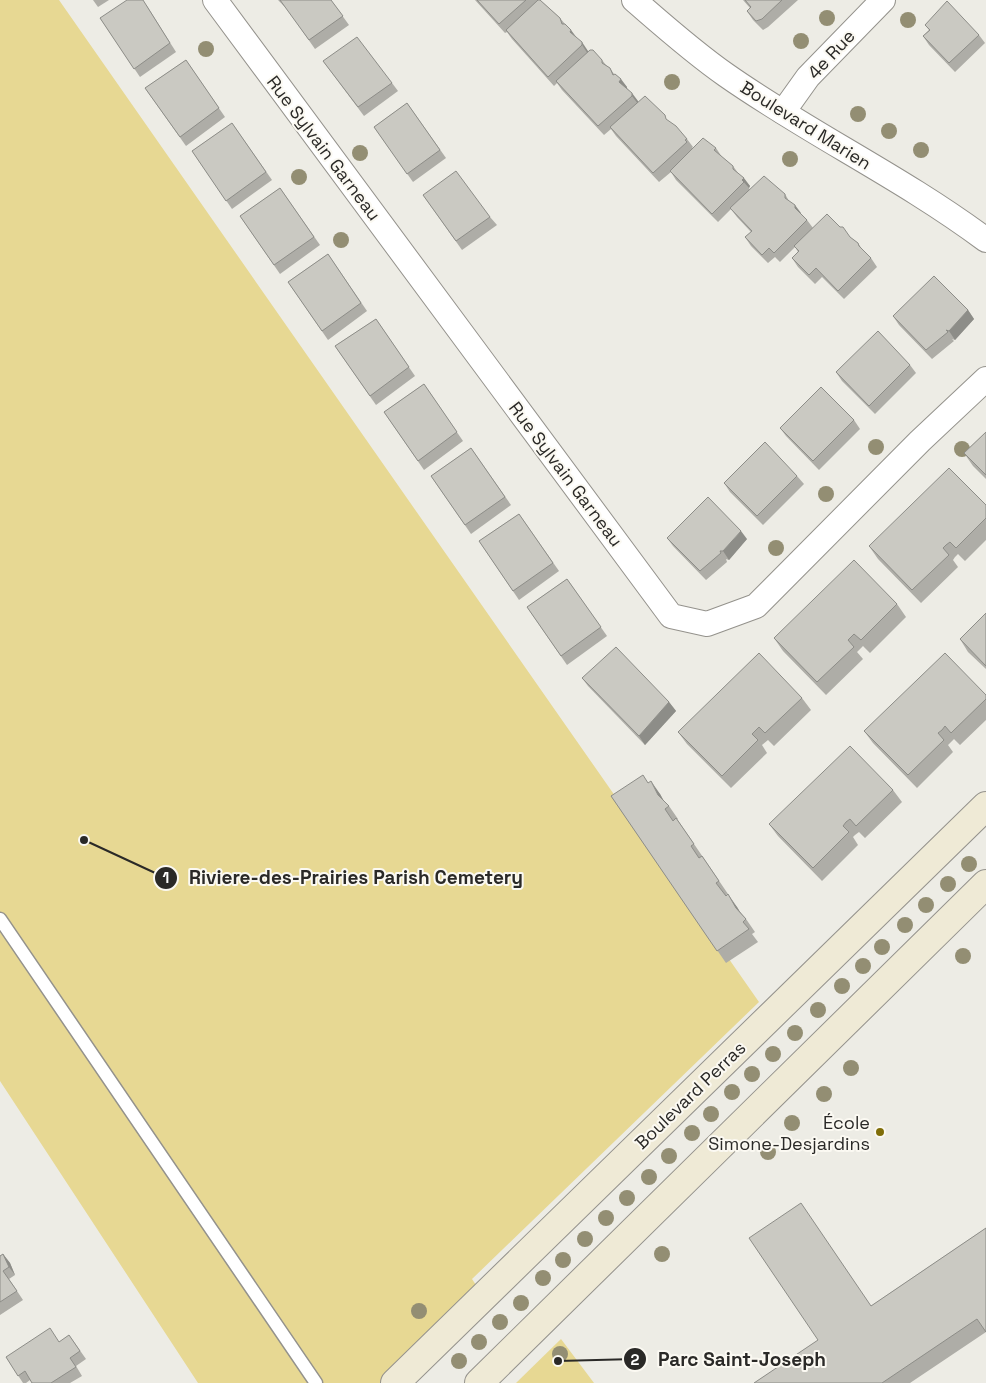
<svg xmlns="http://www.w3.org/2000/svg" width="986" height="1383" font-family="'Space Grotesk',sans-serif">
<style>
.green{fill:#e7d893}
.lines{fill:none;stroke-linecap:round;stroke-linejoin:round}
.service-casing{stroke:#94928c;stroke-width:15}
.minor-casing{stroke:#94928c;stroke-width:26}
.secondary-casing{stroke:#94928c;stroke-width:30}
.service{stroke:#fff;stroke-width:12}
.minor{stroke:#fff;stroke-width:24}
.secondary{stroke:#efead6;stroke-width:28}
.tree{fill:#938e73}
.wall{fill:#aeada7}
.shaded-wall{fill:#8d8d88}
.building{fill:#cac9c2;stroke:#8d8d88}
.poi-dot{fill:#7f6d08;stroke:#fbf9f2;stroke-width:2}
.labels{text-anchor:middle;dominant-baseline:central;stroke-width:4;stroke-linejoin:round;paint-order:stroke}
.street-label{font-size:18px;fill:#2a2927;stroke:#fbf9f2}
.poi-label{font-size:18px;fill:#2a2927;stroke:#fbf9f2;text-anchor:end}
.leader{fill:none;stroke:#2a2927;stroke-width:2}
.callout-dot{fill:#2a2927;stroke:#fbf9f2;stroke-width:2}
.mark-label{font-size:15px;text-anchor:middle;font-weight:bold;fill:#fff}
.callout-label{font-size:19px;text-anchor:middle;font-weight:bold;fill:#2a2927;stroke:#fbf9f2;stroke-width:4;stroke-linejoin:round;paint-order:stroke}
</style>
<rect width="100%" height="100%" fill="#edece5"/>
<!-- green -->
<g class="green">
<polygon points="0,0 59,0 759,1002 472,1279 484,1297 395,1383 198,1383 0,1081"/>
<polygon points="561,1339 594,1383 516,1383"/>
</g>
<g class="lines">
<!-- service casing -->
<g class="service-casing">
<polyline id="service" points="0,919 316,1383"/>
</g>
<!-- minor casing -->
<g class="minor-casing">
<g id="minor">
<polyline points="215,0 671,616 707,624 756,606 920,441 986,379"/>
<path d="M634 0C664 26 693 52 726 75 810 134 903 178 986 240"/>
<polyline points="783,112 808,77 883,0"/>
</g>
</g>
<!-- secondary casing -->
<g class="secondary-casing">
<g id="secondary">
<polyline points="395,1383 986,806"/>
<polyline points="479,1383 986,884"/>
</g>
</g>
<!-- service -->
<use href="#service" class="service"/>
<!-- minor -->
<use href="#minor" class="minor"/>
<!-- secondary -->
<use href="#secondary" class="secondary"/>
</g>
<!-- trees -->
<g class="tree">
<circle cx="827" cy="18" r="8"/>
<circle cx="908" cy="20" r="8"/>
<circle cx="801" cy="41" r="8"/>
<circle cx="206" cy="49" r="8"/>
<circle cx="672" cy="82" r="8"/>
<circle cx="858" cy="114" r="8"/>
<circle cx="889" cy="131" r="8"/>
<circle cx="921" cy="150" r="8"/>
<circle cx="360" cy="153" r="8"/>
<circle cx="790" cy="159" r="8"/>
<circle cx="299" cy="177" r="8"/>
<circle cx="341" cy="240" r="8"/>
<circle cx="876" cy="447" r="8"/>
<circle cx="962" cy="449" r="8"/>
<circle cx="826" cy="494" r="8"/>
<circle cx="776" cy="548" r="8"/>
<circle cx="969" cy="864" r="8"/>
<circle cx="948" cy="884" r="8"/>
<circle cx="926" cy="905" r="8"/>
<circle cx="905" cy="925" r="8"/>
<circle cx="882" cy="947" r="8"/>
<circle cx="963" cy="956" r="8"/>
<circle cx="863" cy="966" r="8"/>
<circle cx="842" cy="986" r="8"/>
<circle cx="818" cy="1010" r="8"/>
<circle cx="795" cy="1033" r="8"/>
<circle cx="773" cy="1054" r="8"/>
<circle cx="851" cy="1068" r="8"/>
<circle cx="752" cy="1074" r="8"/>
<circle cx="732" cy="1092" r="8"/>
<circle cx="824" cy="1094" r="8"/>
<circle cx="711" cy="1114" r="8"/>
<circle cx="792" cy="1123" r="8"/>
<circle cx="692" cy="1133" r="8"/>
<circle cx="768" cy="1152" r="8"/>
<circle cx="669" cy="1156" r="8"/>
<circle cx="649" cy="1177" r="8"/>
<circle cx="627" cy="1198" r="8"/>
<circle cx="606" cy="1218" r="8"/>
<circle cx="585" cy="1239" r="8"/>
<circle cx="662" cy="1254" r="8"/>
<circle cx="563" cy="1260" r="8"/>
<circle cx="543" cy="1278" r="8"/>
<circle cx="521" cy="1303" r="8"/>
<circle cx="419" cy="1311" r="8"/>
<circle cx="500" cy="1322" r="8"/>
<circle cx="479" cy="1342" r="8"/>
<circle cx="560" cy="1354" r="8"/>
<circle cx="459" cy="1361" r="8"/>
</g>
<!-- wall -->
<g class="wall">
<polygon points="93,0 109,0 98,7"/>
<polygon points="278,0 331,0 349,25 315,49 287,9"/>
<polygon points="475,0 540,0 560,18 588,52 602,60 606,65 610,68 614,74 627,87 627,88 638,102 670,122 687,139 693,147 692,148 692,149 716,148 722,157 733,166 738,173 750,186 749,188 750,190 785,194 789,201 807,220 813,228 851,238 858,243 864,252 871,258 877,267 844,299 822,277 815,284 798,267 792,258 798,252 795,247 780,262 775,257 768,263 751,246 745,237 751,232 737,217 731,209 718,222 676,180 671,172 659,182 616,136 611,129 604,135 562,90 557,83 554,86 512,39 507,32 505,33"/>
<polygon points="743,0 798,0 768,27 763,30 753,20 747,11 750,8"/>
<polygon points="147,6 176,52 140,77 100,18"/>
<polygon points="925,25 979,35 985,43 955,72 929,45 923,36 929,30"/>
<polygon points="186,60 225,117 186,146 145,88"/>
<polygon points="323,61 392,83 398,91 364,116"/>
<polygon points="407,103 446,158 413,182 374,127"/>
<polygon points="232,123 272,180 232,209 192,151"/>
<polygon points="280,188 320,245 280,274 240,216"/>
<polygon points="423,195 490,217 497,225 462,250"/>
<polygon points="328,254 367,311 328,340 288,282"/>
<polygon points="968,310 974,319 955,340 952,339 954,341 932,359 899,325 893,316"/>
<polygon points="376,319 415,376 376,405 335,346"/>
<polygon points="910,365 916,373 875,414 842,381 836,372"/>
<polygon points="424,384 463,441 424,470 384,412"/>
<polygon points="854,420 860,429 819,470 786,436 780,428"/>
<polygon points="986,432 986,479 973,466 964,453"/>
<polygon points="471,448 511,505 471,534 431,476"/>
<polygon points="797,476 804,484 763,525 730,492 724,483"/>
<polygon points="986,505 986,540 965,561 958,554 955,557 953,560 958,567 921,603 878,559 869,546"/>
<polygon points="519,514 559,571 519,600 479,541"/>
<polygon points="667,538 747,539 729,560 726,559 727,562 706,580 673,546"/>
<polygon points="567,579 607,636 567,665 527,607"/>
<polygon points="897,604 906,617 870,653 863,646 857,652 863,659 826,695 783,651 774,638"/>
<polygon points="986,613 986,669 968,652 960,639"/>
<polygon points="582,678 669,702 676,711 645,745 588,686"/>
<polygon points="986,695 986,720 960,745 954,739 948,745 953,752 917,788 873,743 864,731"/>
<polygon points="802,698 811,710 774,746 768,740 762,745 767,753 731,788 687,744 678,732"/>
<polygon points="648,783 660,794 664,801 669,806 678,819 677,819 728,894 726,895 737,907 740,912 746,919 755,932 752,934 758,942 726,963 611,796"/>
<polygon points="893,790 902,802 865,838 859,832 855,835 853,837 858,845 822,881 778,836 769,824"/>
<polygon points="986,1228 986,1332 910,1383 754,1383 871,1306"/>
<polygon points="3,1254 10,1263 15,1275 9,1279 23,1300 0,1315 0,1256"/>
<polygon points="69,1335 86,1359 76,1366 82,1376 70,1383 32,1383 30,1380 26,1383 23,1383 6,1357 60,1342"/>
</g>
<!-- shaded-wall -->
<g class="shaded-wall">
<polygon points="571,30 577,38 570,32"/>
<polygon points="582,42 588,51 588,54 582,45"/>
<polygon points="621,79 627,87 626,91 619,82"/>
<polygon points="632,93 638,101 638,104 632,96"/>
<polygon points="744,178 750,186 749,188 742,180"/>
<polygon points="795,205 801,213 801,217 795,208"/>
<polygon points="968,310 974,319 955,340 949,331"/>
<polygon points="741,531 747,539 729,560 723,551"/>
<polygon points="669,702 676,711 645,745 639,736"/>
<polygon points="651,781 660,794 667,807 658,795"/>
<polygon points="728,894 737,907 745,920 736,908"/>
<polygon points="3,1254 10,1263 15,1275 9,1267"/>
</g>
<!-- building -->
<g class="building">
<polygon points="127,0 143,0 170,43 134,69 100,18"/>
<polygon points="280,0 331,0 343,16 309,40"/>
<polygon points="477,0 526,0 499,24"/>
<polygon points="538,0 540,0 560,18 562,24 565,24 571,30 570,32 582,42 582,45 548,77 506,30"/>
<polygon points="745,0 782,0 762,19 756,21 747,11 751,7"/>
<polygon points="947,1 979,35 949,63 923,36 930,30 925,25"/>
<polygon points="357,37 392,83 358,107 323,61"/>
<polygon points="590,50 593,50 602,60 602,63 610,68 613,75 615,74 621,79 619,82 632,93 632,96 598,126 556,81"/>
<polygon points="186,60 219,108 180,137 145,88"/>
<polygon points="645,96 665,115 666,119 676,126 687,139 685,140 687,142 653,173 610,127"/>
<polygon points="407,103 440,150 407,174 374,127"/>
<polygon points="232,123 266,172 226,201 192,151"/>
<polygon points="703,138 716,148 714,150 733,166 733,169 744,178 742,180 744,182 712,214 670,171"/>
<polygon points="456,171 490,217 456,241 423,195"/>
<polygon points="764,176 785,194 785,198 795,205 795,208 807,220 774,253 769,248 762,255 745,237 752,231 730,208"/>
<polygon points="280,188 314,237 274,265 240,216"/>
<polygon points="827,214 840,227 843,227 850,237 858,243 859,246 871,258 838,291 816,268 809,275 792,258 799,251 794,246"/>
<polygon points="328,254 361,303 322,331 288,282"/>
<polygon points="934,276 968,310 949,331 946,330 948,332 926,350 893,316"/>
<polygon points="376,319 409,367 370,396 335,346"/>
<polygon points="878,331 910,365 869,406 836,372"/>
<polygon points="424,384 457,432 418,461 384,412"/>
<polygon points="821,387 854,420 813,461 780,428"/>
<polygon points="986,432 986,475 964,453"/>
<polygon points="765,442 797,476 757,516 724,483"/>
<polygon points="471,448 505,497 465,525 431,476"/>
<polygon points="949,468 986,505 986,518 956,548 950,542 946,545 943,548 949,555 912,590 869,546"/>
<polygon points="708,497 741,531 723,551 720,551 721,553 700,571 667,538"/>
<polygon points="519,514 553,563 513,591 479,541"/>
<polygon points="854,560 897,604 861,640 854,634 848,640 854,647 817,682 774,638"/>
<polygon points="567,579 601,627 561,656 527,607"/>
<polygon points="986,613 986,666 960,639"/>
<polygon points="616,647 669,702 639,736 582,678"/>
<polygon points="759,653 802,698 765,733 759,727 752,734 758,740 722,776 678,732"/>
<polygon points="945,653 986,695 986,699 951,733 945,726 942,730 938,733 944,740 908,775 864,731"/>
<polygon points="850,746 893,790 856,826 850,819 846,822 843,826 849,832 813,868 769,824"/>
<polygon points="643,775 648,783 651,781 658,795 669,806 665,809 673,821 676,818 694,844 691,846 699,858 702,856 719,881 716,883 726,896 728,894 736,908 746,919 743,922 749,929 717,951 611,796"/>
<polygon points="801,1203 871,1306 986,1228 986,1332 977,1319 882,1383 754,1383 818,1340 749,1238"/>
<polygon points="3,1254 9,1267 3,1271 17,1291 0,1302 0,1256"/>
<polygon points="50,1328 59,1342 69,1335 80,1351 70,1358 76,1367 51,1383 32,1383 25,1371 18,1376 6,1357"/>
</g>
<!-- markers -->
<circle class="poi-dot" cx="880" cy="1132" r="5"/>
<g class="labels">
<!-- street labels -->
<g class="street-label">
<text transform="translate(831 54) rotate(-47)">4e Rue</text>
<text transform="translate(806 125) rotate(32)">Boulevard Marien</text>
<text transform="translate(324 148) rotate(53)">Rue Sylvain Garneau</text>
<text transform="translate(566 474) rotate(53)">Rue Sylvain Garneau</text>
<text transform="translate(690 1095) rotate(-44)">Boulevard Perras</text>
</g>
<!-- poi labels -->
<g class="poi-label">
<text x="870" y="1122">École<tspan x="870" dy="21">Simone-Desjardins</tspan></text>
</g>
</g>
<!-- callouts -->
<path class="leader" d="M84 840L166 878M558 1361L635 1359"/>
<g class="callout-dot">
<circle cx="84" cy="840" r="5"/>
<circle cx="558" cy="1361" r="5"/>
<circle cx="166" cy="878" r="12"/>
<circle cx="635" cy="1359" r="12"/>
</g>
<g class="mark-label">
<text x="166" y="883">1</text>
<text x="635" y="1365">2</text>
</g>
<g class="callout-label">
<text x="356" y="884">Riviere-des-Prairies Parish Cemetery</text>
<text x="742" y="1366">Parc Saint-Joseph</text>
</g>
</svg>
